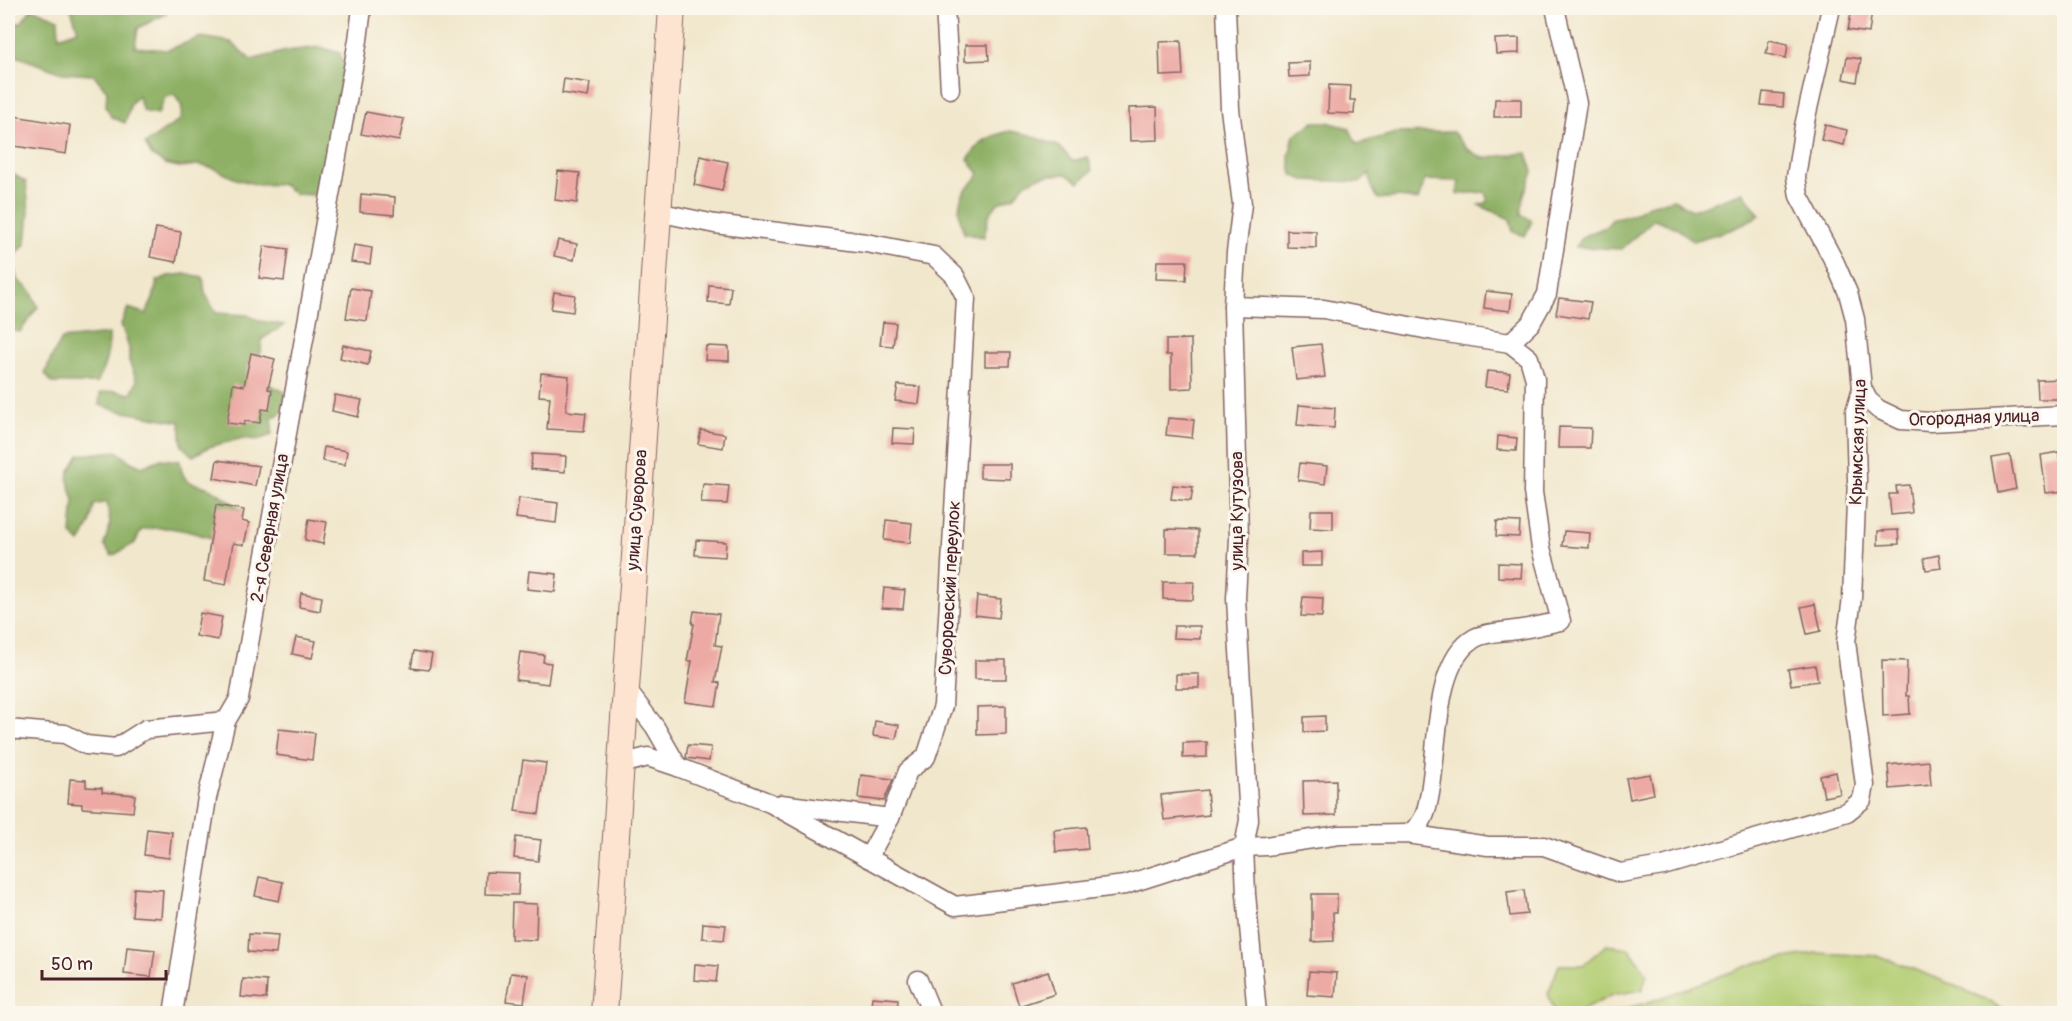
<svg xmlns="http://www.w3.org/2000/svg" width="2072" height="1021" font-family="Pangolin,sans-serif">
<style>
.green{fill:#b3cd73;stroke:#7e764f;stroke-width:1.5}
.forest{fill:#8eb065;stroke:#6c6848;stroke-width:1.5}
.building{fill:#edaaa5}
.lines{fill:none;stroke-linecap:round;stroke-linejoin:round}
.street-casing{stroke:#846563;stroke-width:21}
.secondary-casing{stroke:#846563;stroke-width:28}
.street{stroke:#fff;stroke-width:18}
.secondary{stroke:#fde4d1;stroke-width:26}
.labels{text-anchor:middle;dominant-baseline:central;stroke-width:6;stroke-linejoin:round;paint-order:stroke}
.street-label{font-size:18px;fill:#4a1f2b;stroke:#fbf7ec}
</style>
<rect width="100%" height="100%" fill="#fbf7ec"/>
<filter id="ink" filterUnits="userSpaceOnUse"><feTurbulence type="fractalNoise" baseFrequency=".0167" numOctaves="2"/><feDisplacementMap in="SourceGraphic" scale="12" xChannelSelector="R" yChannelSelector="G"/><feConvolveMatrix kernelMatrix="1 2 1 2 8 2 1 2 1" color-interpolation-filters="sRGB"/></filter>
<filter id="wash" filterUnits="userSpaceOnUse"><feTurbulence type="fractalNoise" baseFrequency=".008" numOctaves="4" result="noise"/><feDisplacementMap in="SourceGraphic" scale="24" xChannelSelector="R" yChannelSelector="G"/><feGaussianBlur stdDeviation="1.35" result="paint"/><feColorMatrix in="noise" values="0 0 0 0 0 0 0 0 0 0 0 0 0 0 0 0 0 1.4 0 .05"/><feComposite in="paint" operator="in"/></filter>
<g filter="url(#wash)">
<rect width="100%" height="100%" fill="#f1e7cc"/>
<!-- green -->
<g class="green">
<polygon points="1606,945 1629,948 1647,974 1642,990 1612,995 1577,1013 1555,1013 1548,994 1559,965 1583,965"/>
<polygon points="1816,953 1879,956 1934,977 1987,1000 2009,1013 1610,1013 1646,1003 1759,962"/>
</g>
<!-- forest -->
<g class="forest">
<polygon points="32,8 58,19 59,37 78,30 71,9 68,8 167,8 166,14 138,28 135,47 167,50 201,37 231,42 251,60 287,51 320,47 340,53 345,70 334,112 331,146 326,168 324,186 314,195 295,194 282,184 259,185 236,179 213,168 198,165 179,167 165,164 152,156 145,144 181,119 182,107 175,95 165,97 158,114 143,111 138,96 131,103 125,123 111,117 106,106 107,91 94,75 62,73 8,53 8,17 20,24"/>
<polygon points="1314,122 1327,122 1349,128 1357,144 1396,133 1453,132 1466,148 1482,158 1527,153 1533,172 1524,194 1521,214 1532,221 1525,236 1513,232 1510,219 1479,205 1488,202 1485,192 1457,194 1459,181 1425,180 1418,200 1399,197 1378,199 1371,185 1370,173 1361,182 1304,180 1292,175 1289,156 1294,135"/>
<path d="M1010 131 1030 135 1060 147 1072 161 1088 157 1092 171 1079 182 1066 174 1042 176 1024 184 1015 196 998 203 989 215 984 237 964 233C960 220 956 207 963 194 967 187 975 182 979 174L968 159C982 139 987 137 1010 131Z"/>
<polygon points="8,171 26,182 29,211 26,243 13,259 17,279 31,291 38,307 20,332 8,330"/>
<path d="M1743 192 1760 215 1733 229 1693 241 1675 227 1654 219 1622 249 1576 247C1581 233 1591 234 1603 228 1607 227 1610 222 1613 218L1631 215 1649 205 1674 199 1692 210Z"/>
<polygon points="185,274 203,277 205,293 216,313 247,315 260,321 284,325 262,339 261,352 254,364 257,379 285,392 286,410 272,418 272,435 257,440 243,438 209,447 193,456 182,446 180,422 119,411 99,405 100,393 115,391 131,394 137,381 129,361 129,348 121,324 128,308 146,314 153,299 157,281 168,276"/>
<path d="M109 334C109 353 105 366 97 383H52L45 374 52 356 62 339Z"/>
<path d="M117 451 131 462 142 467 161 459 180 461C183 489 194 480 213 490 223 496 232 503 242 510L223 524 215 539C186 531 171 524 141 530L135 543 112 556 104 545 110 524 107 502 94 505 90 524 80 543 71 534 74 500 68 481 69 472 79 455Z"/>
</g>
<g id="blocks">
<!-- building -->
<g class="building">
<polygon points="1852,8 1872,10 1869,33 1848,30"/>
<polygon points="1519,38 1519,53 1496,54 1495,39"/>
<polygon points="1769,40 1788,44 1786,58 1766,54"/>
<polygon points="1181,41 1183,75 1160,76 1159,42"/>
<polygon points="965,45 988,45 989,60 965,61"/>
<polygon points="1847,57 1861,59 1857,82 1843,79"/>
<polygon points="1310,62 1310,76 1289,77 1288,63"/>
<polygon points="564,79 590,83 588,97 562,93"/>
<polygon points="1329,85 1351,86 1350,100 1355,100 1354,114 1328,113"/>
<polygon points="1763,92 1784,94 1783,107 1761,105"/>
<polygon points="1495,99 1521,99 1521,117 1494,117"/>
<polygon points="1157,107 1158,140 1130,141 1129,108"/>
<polygon points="366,112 404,119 399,141 361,134"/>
<polygon points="8,115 70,125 66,154 8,145"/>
<polygon points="1825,125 1847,130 1844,145 1821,140"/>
<polygon points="700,156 728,162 722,191 694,185"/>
<polygon points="558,171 580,173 577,203 555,200"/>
<polygon points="361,194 395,197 394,215 360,212"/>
<polygon points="156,228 181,232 176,262 150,257"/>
<polygon points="1287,230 1316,231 1316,248 1287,247"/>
<polygon points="558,240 577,244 574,260 554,256"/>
<polygon points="354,245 372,248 370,264 351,262"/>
<polygon points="264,246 288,249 284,281 259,278"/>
<polygon points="1157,261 1187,261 1186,280 1156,279"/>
<polygon points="709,285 731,287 729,304 708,302"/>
<polygon points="351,288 371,291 367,321 346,318"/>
<polygon points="1486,291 1512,294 1510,311 1484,308"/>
<polygon points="554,292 575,295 573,312 551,309"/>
<polygon points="1559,298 1591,302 1588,319 1556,314"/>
<polygon points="883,322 896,323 893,346 880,345"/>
<polygon points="1191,339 1192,388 1171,389 1171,355 1166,355 1166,340"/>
<polygon points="1321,344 1325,377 1296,380 1292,347"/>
<polygon points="343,345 371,351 368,365 340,358"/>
<polygon points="706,346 729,347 729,361 705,360"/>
<polygon points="985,352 1011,352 1010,366 985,366"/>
<polygon points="251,353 275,359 268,389 272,390 269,410 262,409 260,423 245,421 244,425 227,423 233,384 244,386"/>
<polygon points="1487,371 1510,373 1508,389 1485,387"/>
<polygon points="541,373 569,376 566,411 586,413 584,431 547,429 550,397 539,396"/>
<polygon points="2064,379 2064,399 2038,399 2037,380"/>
<polygon points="898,385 921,387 919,404 895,401"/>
<polygon points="335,395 362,400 358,417 332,411"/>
<polygon points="1299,405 1335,408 1334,428 1297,425"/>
<polygon points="1168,418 1194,420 1192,438 1166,435"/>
<polygon points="1559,427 1591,428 1590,448 1558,448"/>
<polygon points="893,428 915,429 914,444 892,443"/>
<polygon points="701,430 725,434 723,448 698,444"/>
<polygon points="1498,436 1517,438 1516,451 1497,450"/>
<polygon points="324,447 347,451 345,465 322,461"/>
<polygon points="2059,452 2059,458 2064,458 2064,491 2046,493 2041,455"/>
<polygon points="532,454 566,456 565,472 531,469"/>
<polygon points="2010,455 2016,489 1998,493 1992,458"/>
<polygon points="217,460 259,466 255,486 214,478"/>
<polygon points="1300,463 1327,466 1325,484 1298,480"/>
<polygon points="980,464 1010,464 1010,479 980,478"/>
<polygon points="703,484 729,486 727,504 701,503"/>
<polygon points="1173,485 1193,487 1191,501 1171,499"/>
<polygon points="1909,485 1912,513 1891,515 1889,494 1897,494 1896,486"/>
<polygon points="519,498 558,503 556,523 516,518"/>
<polygon points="216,505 244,510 242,521 249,523 244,545 233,543 226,585 204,581"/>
<polygon points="1311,510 1333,510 1333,529 1310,528"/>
<polygon points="309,519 327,522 323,544 305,540"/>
<polygon points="886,520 912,523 910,543 884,540"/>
<polygon points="1497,521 1520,522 1519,537 1496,536"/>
<polygon points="1166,529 1198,530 1198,553 1166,553"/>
<polygon points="1898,530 1899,544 1878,545 1878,531"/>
<polygon points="1564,531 1590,533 1589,548 1562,546"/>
<polygon points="696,540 726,542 725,557 695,555"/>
<polygon points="1322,552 1322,566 1301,566 1301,553"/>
<polygon points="1939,555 1941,568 1926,570 1924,558"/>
<polygon points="1498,563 1522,564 1521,578 1498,577"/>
<polygon points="529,571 557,574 555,592 527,589"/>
<polygon points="1163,582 1194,582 1193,600 1163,599"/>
<polygon points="884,588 905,590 903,609 882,608"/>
<polygon points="301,593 322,597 320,611 299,607"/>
<polygon points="977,596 1001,599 999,618 975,615"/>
<polygon points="1303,597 1323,598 1322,617 1301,616"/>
<polygon points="1815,604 1821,631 1807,634 1801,607"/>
<polygon points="694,611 719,614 715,645 722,646 715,682 720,683 716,706 685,702 692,661 687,661 694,624 692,624"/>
<polygon points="200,613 222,617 218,640 196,636"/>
<polygon points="1174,626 1200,626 1200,639 1173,638"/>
<polygon points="296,637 316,641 312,658 292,654"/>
<polygon points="414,651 432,654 429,670 411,668"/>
<polygon points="520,652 544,655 543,662 551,663 548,684 516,680"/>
<rect x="975" y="660" width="31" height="19"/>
<polygon points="1882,660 1907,661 1906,696 1909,696 1910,714 1883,716"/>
<polygon points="1815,665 1818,681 1791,685 1788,669"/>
<rect x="1176" y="674" width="23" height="14"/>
<polygon points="1006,706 1006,734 977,735 977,707"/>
<polygon points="1325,716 1325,731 1304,732 1304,717"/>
<polygon points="875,721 899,725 896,739 873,736"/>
<polygon points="279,729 315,733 312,760 276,755"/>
<polygon points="1207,742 1207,757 1183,758 1183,743"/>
<polygon points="688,745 711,747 709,761 686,758"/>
<polygon points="523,760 546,763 539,814 515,811"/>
<polygon points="1929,761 1931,785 1890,789 1888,765"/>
<polygon points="1836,772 1840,794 1824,797 1820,776"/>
<polygon points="1650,774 1654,794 1630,799 1626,778"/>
<polygon points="861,775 893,779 884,801 858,798"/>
<polygon points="70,779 86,780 86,787 102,788 102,792 135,795 133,812 82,808 82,804 68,803"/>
<polygon points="1336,780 1336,815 1304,816 1303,781"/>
<polygon points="1207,790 1209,815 1164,820 1161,795"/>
<polygon points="1086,827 1088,849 1056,852 1054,830"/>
<polygon points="147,829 172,832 169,858 144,855"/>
<polygon points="516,837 541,840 538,861 514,858"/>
<polygon points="486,872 519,873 518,895 485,894"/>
<polygon points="259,877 283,882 279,901 255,896"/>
<polygon points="134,888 163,890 161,918 132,916"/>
<polygon points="1524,890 1527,914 1510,916 1507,892"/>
<polygon points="1312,894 1337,894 1337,913 1333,913 1334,941 1312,942"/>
<polygon points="512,903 537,904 536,940 511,939"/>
<polygon points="703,923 726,925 724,940 702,938"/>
<polygon points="249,934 278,936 276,954 248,952"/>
<polygon points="127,947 155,950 151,977 124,974"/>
<polygon points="695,964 718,966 716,982 694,980"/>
<polygon points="1048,971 1055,994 1019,1006 1012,983"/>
<polygon points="1309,971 1337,973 1335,997 1307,995"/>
<polygon points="511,973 528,975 524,1003 506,1001"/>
<polygon points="243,979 267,981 266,999 241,997"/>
<polygon points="872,997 898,999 897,1014 870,1014"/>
</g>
</g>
</g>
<g filter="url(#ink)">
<use href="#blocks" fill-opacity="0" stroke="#846563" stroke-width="1.5"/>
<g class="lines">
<!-- street casing -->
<g class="street-casing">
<g id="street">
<polyline points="945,8 950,89"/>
<polyline points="1226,8 1230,109 1242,204 1236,252 1233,306 1239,538 1236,599 1249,820 1244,847 1246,894 1257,1014"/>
<polyline points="657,212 715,224 866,243 934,256 955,276 966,298 943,706 926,757 908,771 890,818 868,858"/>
<polyline points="1233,306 1324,309 1434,331 1510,343"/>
<polyline points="1862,388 1868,400 1878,409 1901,420 1930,422 2064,415"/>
<polyline points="626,689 655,727 678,767 770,803 955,906 1125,885 1244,847 1266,846 1339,835 1408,834 1488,846 1544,846 1620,873 1663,866 1847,812 1862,800 1865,785 1846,642 1852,598 1857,480 1855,412 1862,388 1855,319 1848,293 1835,263 1799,196 1796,177 1804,126 1831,8"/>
<polyline points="8,729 65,734 86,745 116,748 146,729 226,721"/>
<polyline points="621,764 648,757 678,767"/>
<polyline points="781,804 890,818"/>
<path d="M1408 834C1416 829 1422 823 1425 814 1441 768 1428 664 1475 638 1486 632 1503 632 1516 630 1531 628 1546 624 1561 621L1541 548 1533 492 1535 379 1529 358 1510 343 1531 323 1547 294 1577 103 1555 8"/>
<polyline points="918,980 932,1014"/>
<polyline points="173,1014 207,798 226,721 239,699 358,40 362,8"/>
</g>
</g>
<!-- secondary casing -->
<g class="secondary-casing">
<polyline id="secondary" points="604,1014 672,8"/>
</g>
<!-- street -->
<use href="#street" class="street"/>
<!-- secondary -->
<use href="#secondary" class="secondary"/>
</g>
</g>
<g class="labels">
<!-- street labels -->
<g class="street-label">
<text transform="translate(1974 418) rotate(-2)">Огородная улица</text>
<text transform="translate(1858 442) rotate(-88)">Крымская улица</text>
<text transform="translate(637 510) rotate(-86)">улица Суворова</text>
<text transform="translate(1237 511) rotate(-90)">улица Кутузова</text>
<text transform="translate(270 528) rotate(-80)">2-я Северная улица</text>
<text transform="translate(950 588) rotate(-87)">Суворовский переулок</text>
</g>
</g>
<!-- margin -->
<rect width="2072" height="1021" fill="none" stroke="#fbf7ec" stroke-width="30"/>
<!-- scale -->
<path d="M42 970v9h124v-9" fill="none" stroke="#4a1f2b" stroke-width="3"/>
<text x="51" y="970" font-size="18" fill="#4a1f2b" stroke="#fbf7ec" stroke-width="4.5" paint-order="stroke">50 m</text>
</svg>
